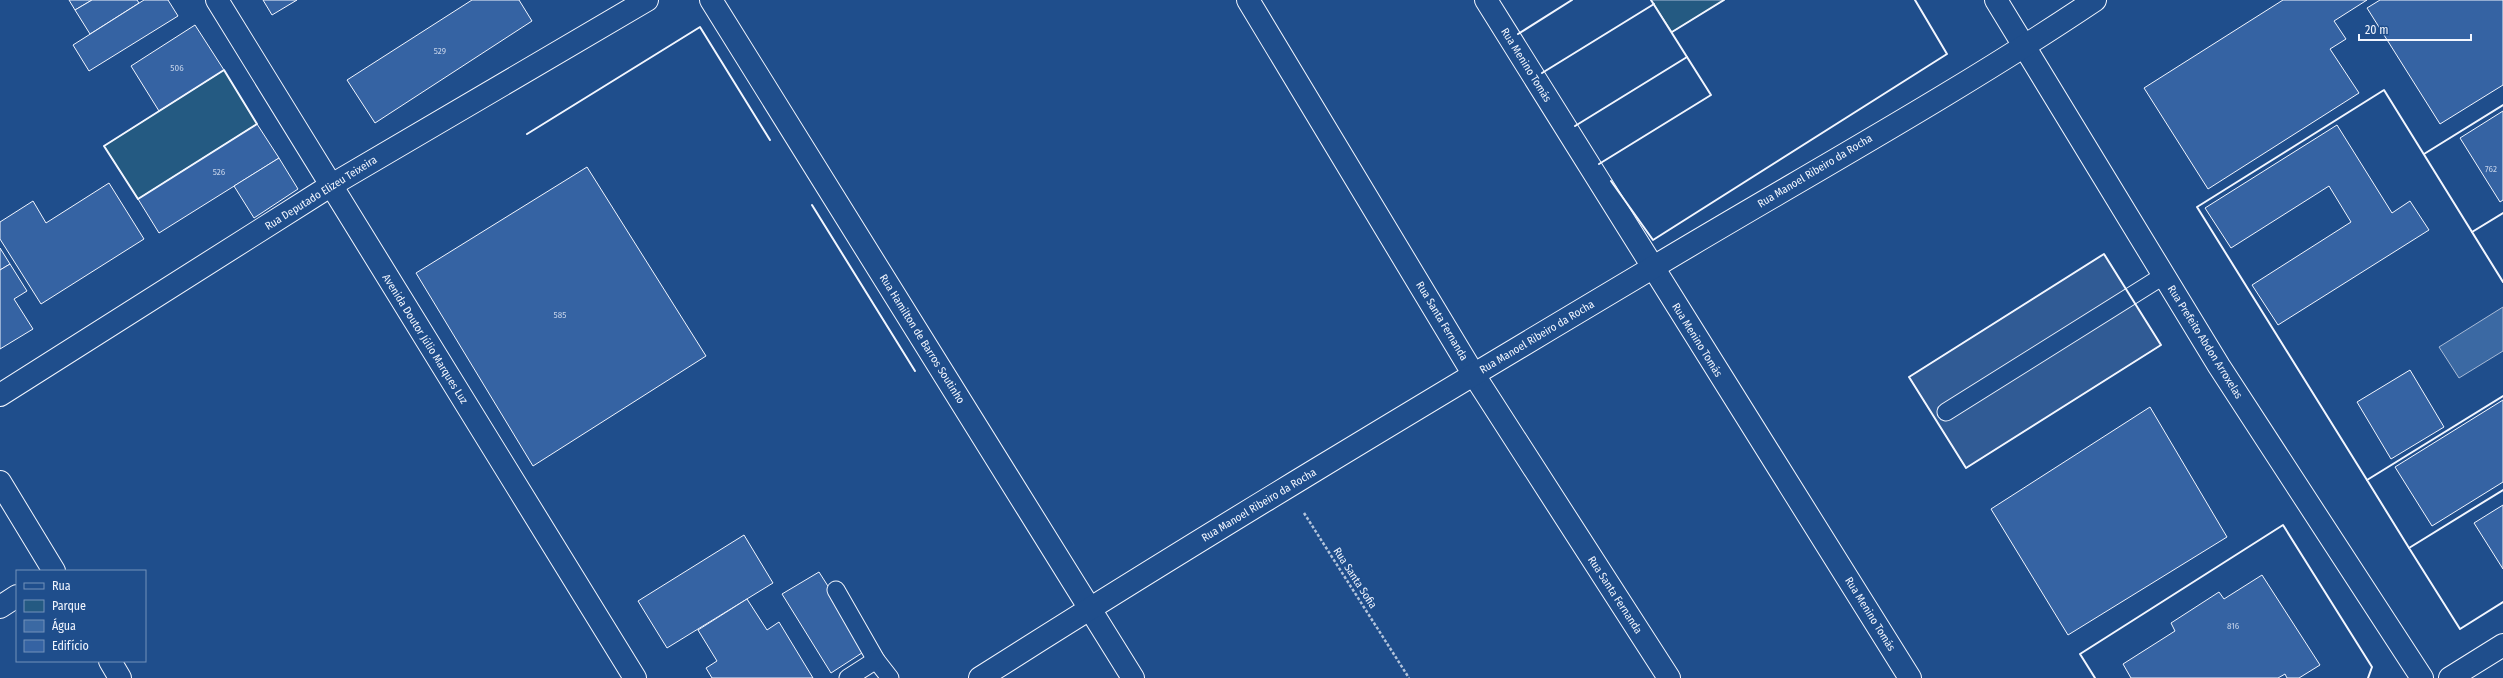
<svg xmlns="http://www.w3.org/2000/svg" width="2503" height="678" font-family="'Fira Sans Condensed',sans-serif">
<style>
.green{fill:#245a82;stroke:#a8bbd7}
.parking{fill:#305b95;stroke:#a8bbd7}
.water{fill:#3b69a3;stroke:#a8bbd7}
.building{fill:#3563a3;stroke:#f2f6ff}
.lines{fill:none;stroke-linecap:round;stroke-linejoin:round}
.lane-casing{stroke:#f2f6ff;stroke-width:19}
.street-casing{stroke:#f2f6ff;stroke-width:24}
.secondary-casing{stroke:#f2f6ff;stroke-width:24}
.path{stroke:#b3c4dc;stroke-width:2.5;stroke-dasharray:3 2;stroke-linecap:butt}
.lane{stroke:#1f4e8c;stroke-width:17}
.street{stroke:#1f4e8c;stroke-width:22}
.secondary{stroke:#1f4e8c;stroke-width:22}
.wall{stroke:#f2f6ff;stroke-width:2}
.labels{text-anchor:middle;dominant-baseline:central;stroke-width:3;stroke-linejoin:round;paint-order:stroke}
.number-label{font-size:9px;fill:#c3d1e8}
.street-label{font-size:11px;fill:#f2f6ff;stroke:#1f4e8c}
</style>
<rect width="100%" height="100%" fill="#1f4e8c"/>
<!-- green -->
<g class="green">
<polygon points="1651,0 1724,0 1672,32"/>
<polygon points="224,70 257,124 138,199 104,146"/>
</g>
<!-- parking -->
<polygon class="parking" points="2104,254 2161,345 1966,468 1909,377"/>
<!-- water -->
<polygon class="water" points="2503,307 2503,351 2459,378 2439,347"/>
<!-- building -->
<g class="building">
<polygon points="69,0 92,0 75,10"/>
<polygon points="92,0 137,0 139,3 90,34 75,10"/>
<polygon points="144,0 168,0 178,16 89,71 73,45"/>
<polygon points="263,0 297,0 272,15"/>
<polygon points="472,0 519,0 532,21 375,123 347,80"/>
<polygon points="2283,0 2367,0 2334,21 2346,39 2330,49 2359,93 2208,189 2144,88"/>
<polygon points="2380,0 2503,0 2503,85 2440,124 2367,8"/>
<polygon points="195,25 224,70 159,111 131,66"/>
<polygon points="2503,111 2503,200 2500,202 2460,138"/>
<polygon points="257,124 279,158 159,233 138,199"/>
<polygon points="2337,125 2392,213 2410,201 2429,230 2278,325 2252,285 2351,222 2329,186 2231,248 2205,208"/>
<polygon points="279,158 298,189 254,218 234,186"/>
<polygon points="587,167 706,356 533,466 416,273"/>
<polygon points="109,183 144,239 41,304 0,239 0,222 33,201 46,223"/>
<polygon points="0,248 10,264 0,270"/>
<polygon points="10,264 27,291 14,299 33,329 0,349 0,270"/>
<polygon points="2410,370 2444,427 2391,459 2357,402"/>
<polygon points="2503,400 2503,482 2432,526 2395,467"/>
<polygon points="2150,407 2227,537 2068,635 1991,509"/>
<polygon points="2503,505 2503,569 2474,523"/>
<polygon points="744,535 773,583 667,648 638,601"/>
<polygon points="819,572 868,649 831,673 782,594"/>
<polygon points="2262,575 2320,665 2299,678 2287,678 2285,674 2278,678 2131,678 2123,664 2175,631 2171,623 2219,592 2224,599"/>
<polygon points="747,599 767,630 779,622 813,678 712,678 706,668 717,661 698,630"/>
</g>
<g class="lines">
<!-- lane casing -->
<g class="lane-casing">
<g id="lane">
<polyline points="1946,412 2163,276"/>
<polyline points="836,590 876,660 890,678"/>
<polyline points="848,678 876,660"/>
</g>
</g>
<!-- street casing -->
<g class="street-casing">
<g id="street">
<polyline points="711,0 1133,678"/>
<polyline points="1248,0 1474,375 1669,678"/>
<polyline points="1486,0 1910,678"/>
<polyline points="1996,0 2219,366 2422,678"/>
<polyline points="0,395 330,186 647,0"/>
<polyline points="0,482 54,571"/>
<polyline points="0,607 17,596"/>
<polyline points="110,661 120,678"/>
</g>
</g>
<!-- secondary casing -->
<g class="secondary-casing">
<g id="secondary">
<polyline points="217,0 635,678"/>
<path d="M980 678C1202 537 1427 402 1652 268 1800 179 1952 96 2095 0"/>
<polyline points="2450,678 2503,645"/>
</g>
</g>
<!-- path -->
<polyline class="path" points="1304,513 1409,678"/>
<!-- lane -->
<use href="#lane" class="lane"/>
<!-- street -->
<use href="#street" class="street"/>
<!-- secondary -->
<use href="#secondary" class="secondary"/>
<!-- wall -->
<g class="wall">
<polyline points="1672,32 1724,0"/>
<polyline points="1518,34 1572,0"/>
<polygon points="224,70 257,124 138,199 104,146"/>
<polyline points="1542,73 1654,4"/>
<polyline points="1575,126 1687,57"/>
<polyline points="527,134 700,27 770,140"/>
<polyline points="2424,154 2503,105"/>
<polyline points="1599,164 1711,95 1651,0"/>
<polyline points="1611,181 1653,240 1947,54 1915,0"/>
<polyline points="812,205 915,371"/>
<polyline points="2472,232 2503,213"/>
<polygon points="2104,254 2161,345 1966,468 1909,377"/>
<polyline points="2367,480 2197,207 2384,90 2503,282"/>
<polyline points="2503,490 2409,548 2460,629 2503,602"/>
<polyline points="2409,548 2367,480 2503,396"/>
<polyline points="2095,678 2080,654 2283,525 2372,667 2368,678"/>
</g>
</g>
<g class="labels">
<!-- number labels -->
<g class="number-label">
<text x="440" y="51">529</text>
<text x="177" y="68">506</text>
<text x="2491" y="169">762</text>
<text x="219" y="172">526</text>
<text x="560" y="315">585</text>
<text x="2233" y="626">816</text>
</g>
<!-- street labels -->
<g class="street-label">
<text transform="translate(1526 65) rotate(58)">Rua Menino Tomás</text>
<text transform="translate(1815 171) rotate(-31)">Rua Manoel Ribeiro da Rocha</text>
<text transform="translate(321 193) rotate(-32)">Rua Deputado Elizeu Teixeira</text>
<text transform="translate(1442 321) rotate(59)">Rua Santa Fernanda</text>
<text transform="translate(1537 337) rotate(-31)">Rua Manoel Ribeiro da Rocha</text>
<text transform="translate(425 339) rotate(58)">Avenida Doutor Júlio Marques Luz</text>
<text transform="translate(922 339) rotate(58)">Rua Hamilton de Barros Soutinho</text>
<text transform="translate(1697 340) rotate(58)">Rua Menino Tomás</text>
<text transform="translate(2205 342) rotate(58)">Rua Prefeito Abdon Arroxelas</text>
<text transform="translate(1259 505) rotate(-31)">Rua Manoel Ribeiro da Rocha</text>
<text transform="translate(1355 578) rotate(57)">Rua Santa Sofia</text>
<text transform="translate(1615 595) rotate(57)">Rua Santa Fernanda</text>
<text transform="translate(1870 614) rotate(58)">Rua Menino Tomás</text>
</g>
</g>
<!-- legend -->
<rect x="16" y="570" width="130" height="92" fill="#1f4e8c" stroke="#7391ba"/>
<rect x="24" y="583" width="20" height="6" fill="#1f4e8c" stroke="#7391ba"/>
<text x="52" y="590" font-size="12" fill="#f2f6ff">Rua</text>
<rect x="24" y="600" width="20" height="12" fill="#245a82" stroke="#7391ba"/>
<text x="52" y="610" font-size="12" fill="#f2f6ff">Parque</text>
<rect x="24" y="620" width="20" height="12" fill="#3b69a3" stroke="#7391ba"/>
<text x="52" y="630" font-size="12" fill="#f2f6ff">Água</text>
<rect x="24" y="640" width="20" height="12" fill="#3563a3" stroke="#7391ba"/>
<text x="52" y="650" font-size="12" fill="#f2f6ff">Edifício</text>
<!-- scale -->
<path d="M2359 34v6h112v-6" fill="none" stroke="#f2f6ff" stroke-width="2"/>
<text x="2365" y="34" font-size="12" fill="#f2f6ff" stroke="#1f4e8c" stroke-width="3" paint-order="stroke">20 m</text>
</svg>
